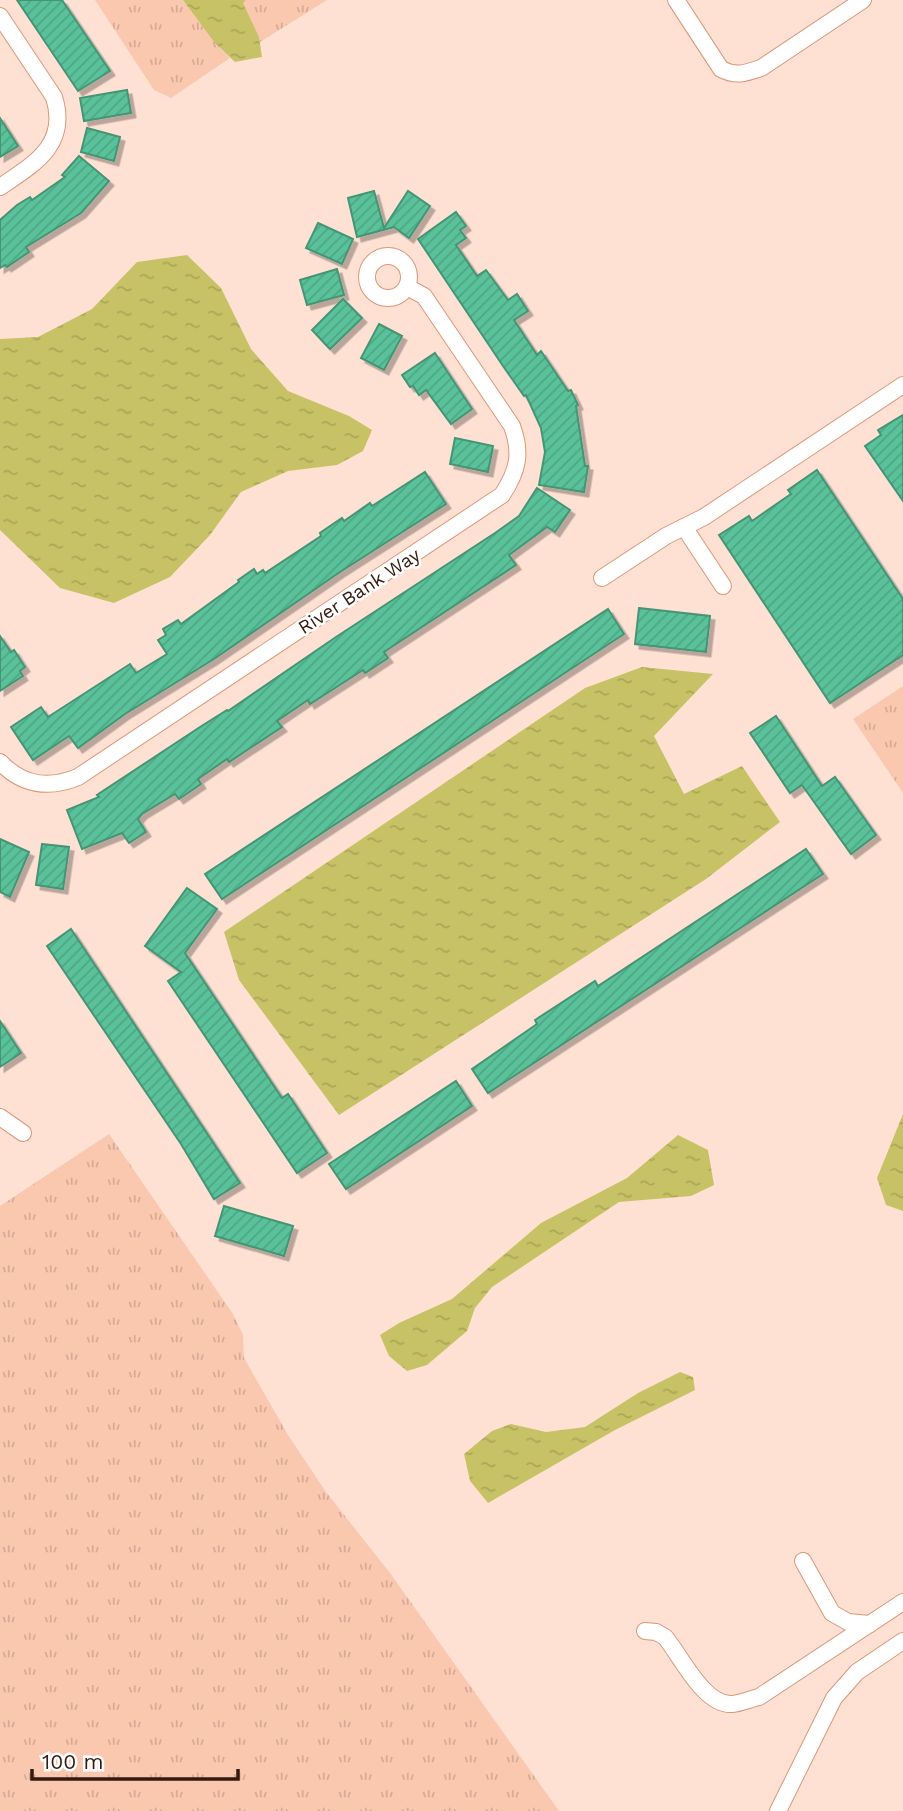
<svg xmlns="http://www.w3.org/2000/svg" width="903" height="1811" font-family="'Work Sans',sans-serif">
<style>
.grass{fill:url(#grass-tufts)}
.water{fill:url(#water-ripples)}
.building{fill:url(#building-hatch);stroke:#449575;stroke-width:2;filter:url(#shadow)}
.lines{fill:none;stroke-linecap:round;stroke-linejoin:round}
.minor-casing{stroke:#da9677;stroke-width:18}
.minor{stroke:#fff;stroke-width:16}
.labels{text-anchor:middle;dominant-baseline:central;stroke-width:5;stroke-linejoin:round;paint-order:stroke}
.street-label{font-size:19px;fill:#351b0e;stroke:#fff}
</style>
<defs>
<pattern id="grass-tufts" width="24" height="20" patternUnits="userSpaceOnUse" patternTransform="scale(1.75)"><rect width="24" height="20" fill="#fac7af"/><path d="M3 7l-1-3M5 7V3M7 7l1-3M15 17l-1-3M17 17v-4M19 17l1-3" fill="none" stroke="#d7aa95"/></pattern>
<pattern id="water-ripples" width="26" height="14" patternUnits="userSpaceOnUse" patternTransform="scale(1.75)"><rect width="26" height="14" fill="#c7c266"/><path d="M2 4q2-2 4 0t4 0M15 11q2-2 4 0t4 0" fill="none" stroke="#aca657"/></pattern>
<pattern id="building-hatch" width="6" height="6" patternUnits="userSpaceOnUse" patternTransform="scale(1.75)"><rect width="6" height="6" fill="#5ac29a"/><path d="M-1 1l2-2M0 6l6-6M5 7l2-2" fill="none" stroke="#4fa684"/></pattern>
<filter id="shadow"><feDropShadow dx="4.5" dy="4.5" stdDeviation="0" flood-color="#0004"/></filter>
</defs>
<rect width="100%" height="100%" fill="#ffe1d4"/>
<!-- grass -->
<g class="grass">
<polygon points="95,0 183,0 214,42 230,58 171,98 154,90"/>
<polygon points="246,0 327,0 260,42 243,3"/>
<polygon points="903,686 903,793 853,719"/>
<polygon points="109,1134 233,1314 243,1335 244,1358 288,1435 326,1492 390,1573 559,1811 0,1811 0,1206"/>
</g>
<!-- water -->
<g class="water">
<polygon points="183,0 246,0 243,3 259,37 262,57 235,62 214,42"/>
<polygon points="187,255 221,288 251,349 288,391 349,416 372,430 363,451 337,465 288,471 241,492 210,535 170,577 114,603 60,588 0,530 0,339 38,337 92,309 137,262"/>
<polygon points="642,667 713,674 654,736 684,794 742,766 780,822 706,879 339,1115 239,980 224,932 585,688"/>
<polygon points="903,1114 903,1211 886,1205 877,1178"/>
<polygon points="678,1135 708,1150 714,1185 691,1196 619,1202 492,1287 475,1308 467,1331 427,1365 407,1371 389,1356 380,1335 399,1323 452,1299 541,1223 627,1178"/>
<polygon points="680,1372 693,1377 695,1390 615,1430 488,1503 470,1481 464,1454 492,1431 511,1424 546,1432 585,1427 638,1393"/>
</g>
<!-- building -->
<g class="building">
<polygon points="17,0 62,0 110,71 78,91"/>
<polygon points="127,90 131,113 84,121 80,98"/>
<polygon points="0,118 18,146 0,157"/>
<polygon points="87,128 120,137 114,161 81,152"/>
<polygon points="79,156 109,181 81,213 26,247 29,252 7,267 5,265 0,268 0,220 17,205 30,197 32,200 65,177 62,175"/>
<polygon points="374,191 384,228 408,191 430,206 409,238 394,227 357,237 348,198"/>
<polygon points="456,212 466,226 460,230 466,238 456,245 477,276 486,270 508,300 517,294 528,311 514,320 537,355 541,351 568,391 571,390 578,405 576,406 585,466 588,466 584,492 539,485 545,452 541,428 526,395 524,396 503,366 418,239"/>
<polygon points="318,223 353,239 342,264 306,248"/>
<polygon points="337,269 344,295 307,305 300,280"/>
<polygon points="343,299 362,318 330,349 312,330"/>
<polygon points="379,324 402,336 384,370 361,358"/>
<polygon points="435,353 472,409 451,424 426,390 419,395 413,386 410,387 402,375"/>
<polygon points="903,415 903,501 865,446 881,435 878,430"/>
<polygon points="455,438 493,446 488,472 450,464"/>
<polygon points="817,470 903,599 903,655 830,703 719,535 749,516 752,521 775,505 791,494 788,490"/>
<polygon points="425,472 446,504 340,572 214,659 125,714 78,748 69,736 33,760 11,727 41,707 48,717 130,664 136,673 167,654 158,640 166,635 163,629 178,620 181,624 239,582 238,580 254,569 257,574 263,570 265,573 321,536 320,533 342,518 344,521 370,503 372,506"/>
<polygon points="537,488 570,510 555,532 547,527 509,555 516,565 384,652 388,658 365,673 363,670 310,704 308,700 277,721 282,727 229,762 227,759 198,779 201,784 179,799 175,794 142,814 138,819 146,832 129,843 122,833 82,849 67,810 99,797 97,795 200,727 227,710 228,711 336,637 495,533 519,516"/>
<polygon points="639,608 710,616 706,652 635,644"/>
<polygon points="608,609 624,634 222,899 205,874"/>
<polygon points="0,636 11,652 14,650 25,667 20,671 23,676 0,691"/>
<polygon points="776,716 822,786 835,777 876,835 851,854 802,785 790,793 750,733"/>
<polygon points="0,839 29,852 10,897 0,892"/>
<polygon points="42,844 69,847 63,889 36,885"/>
<polygon points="806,849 823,874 488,1093 472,1069 537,1024 535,1020 595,981 598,986"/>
<polygon points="187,888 217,909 185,953 282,1098 288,1094 327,1153 297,1173 168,981 181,972 145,946"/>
<polygon points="71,929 240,1183 214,1199 181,1144 47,946"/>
<polygon points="0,1021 21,1053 0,1067"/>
<polygon points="456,1081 472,1106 346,1189 329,1164"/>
<polygon points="224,1206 293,1226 284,1256 215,1236"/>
</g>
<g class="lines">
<!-- minor casing -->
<g class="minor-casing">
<g id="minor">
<path d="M676 0 721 69C736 77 746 73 761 68L863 0"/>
<path d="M0 16 54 97C69 145 34 164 0 187"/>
<circle cx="388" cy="277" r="21"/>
<polyline points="684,527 723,586"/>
<polyline points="602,578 666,536 704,517 903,385"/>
<path d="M0 762C23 786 49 789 78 777L502 495C518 471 522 453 512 426L424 296 407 287"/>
<polyline points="0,1117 23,1133"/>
<polyline points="803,1561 832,1613 848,1622 870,1624"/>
<path d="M645 1631 656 1632 665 1637C681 1656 704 1706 732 1704 741 1703 750 1699 759 1697L903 1602"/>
<polyline points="778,1811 834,1698 857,1672 903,1641"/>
</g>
</g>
<!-- minor -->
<use href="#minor" class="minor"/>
</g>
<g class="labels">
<!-- street labels -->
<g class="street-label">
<text transform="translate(359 591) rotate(-33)">River Bank Way</text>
</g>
</g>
<!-- scale -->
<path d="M32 1769v10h206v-10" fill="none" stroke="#351b0e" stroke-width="3.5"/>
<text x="42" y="1769" font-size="21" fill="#351b0e" stroke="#ffffff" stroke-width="5" paint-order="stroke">100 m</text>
</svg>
